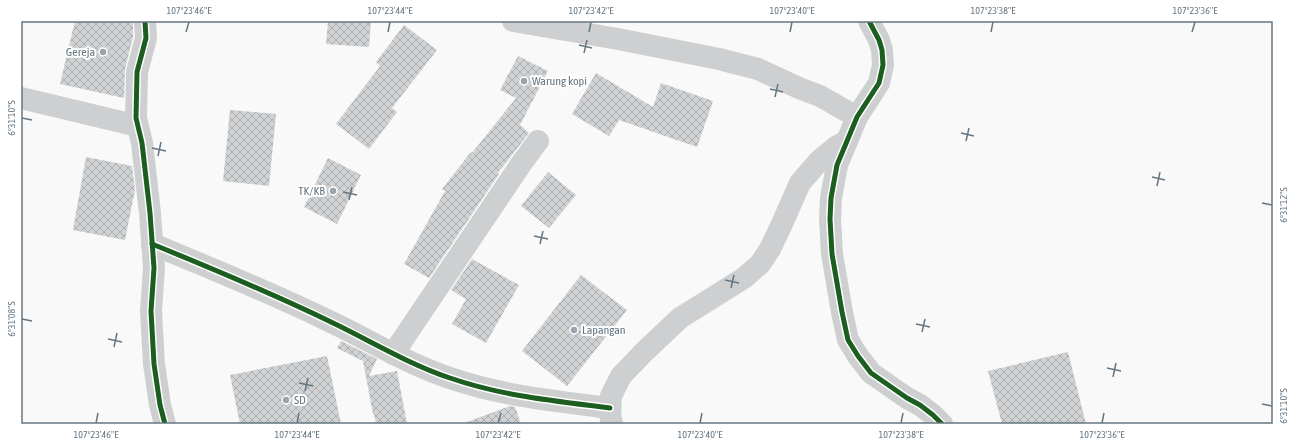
<svg xmlns="http://www.w3.org/2000/svg" width="1294" height="445" font-family="'Asap Condensed',sans-serif">
<style>
.building{fill:url(#building-cross-hatch)}
.lines{fill:none;stroke-linecap:round;stroke-linejoin:round}
.minor{stroke:#cecfd0;stroke-width:22}
.cycleway-casing{stroke:#fff;stroke-width:8}
.cycleway{stroke:#1b5e20;stroke-width:5}
.ticks{fill:none;stroke:#657683;stroke-width:1.5}
.poi-dot{fill:#99a4ac;stroke:#fff;stroke-width:1.5}
.labels{text-anchor:middle;dominant-baseline:central;stroke-width:4;stroke-linejoin:round;paint-order:stroke}
.poi-label{font-size:12px;fill:#657683;stroke:#fff;text-anchor:start}
.neatline{fill:none;stroke:#657683;stroke-width:1.5}
.ticks-label{font-size:10px;text-anchor:middle;fill:#657683}
</style>
<defs>
<pattern id="building-cross-hatch" width="8" height="8" patternUnits="userSpaceOnUse"><rect width="8" height="8" fill="#d0d2d3"/><path d="M0 0l8 8M0 8l8-8" fill="none" stroke="#acafb1"/></pattern>
</defs>
<rect width="100%" height="100%" fill="#f9f9f9"/>
<!-- building -->
<g class="building">
<polygon points="75,21 133,21 133,37 125,69 124,98 60,84"/>
<polygon points="328,21 371,21 369,47 326,44"/>
<polygon points="404,25 437,50 392,108 397,112 369,149 336,124 380,66 376,62"/>
<polygon points="518,56 548,71 520,125 529,133 498,173 499,174 429,278 404,264 445,191 442,189 471,152 472,153 516,98 500,90"/>
<polygon points="596,73 653,107 661,83 713,101 697,147 619,120 609,136 572,114"/>
<polygon points="230,110 276,114 269,186 223,181"/>
<polygon points="86,157 132,166 135,190 125,240 73,230"/>
<polygon points="328,158 361,175 337,224 304,207"/>
<polygon points="548,172 576,195 549,228 521,206"/>
<polygon points="472,259 519,285 486,343 452,324 466,299 451,290"/>
<polygon points="581,275 627,310 567,386 522,351"/>
<polygon points="341,341 377,359 369,376 397,371 407,424 376,424 374,414 373,414 363,361 337,348"/>
<polygon points="1068,352 1086,424 1002,424 988,371"/>
<polygon points="327,356 341,424 240,424 230,375"/>
<polygon points="510,406 515,407 521,424 467,424 467,422"/>
</g>
<g class="lines">
<!-- minor -->
<g class="minor">
<polyline points="145,21 146,38 137,72 136,118 142,143 150,213 154,268 151,311 154,364 160,405 165,424"/>
<polyline points="513,21 618,39 719,59 758,69 799,88 820,96 857,117"/>
<polyline points="869,21 879,40 882,50 883,65 879,83 857,117 837,165 831,198 830,219 832,254 842,312 848,340 858,356 871,373 907,398 920,405 933,415 942,424"/>
<polyline points="21,98 138,126"/>
<path d="M152 244C211 268 271 293 329 321 369 340 408 364 450 378 502 396 555 401 610 408"/>
<polyline points="393,354 521,164 538,141"/>
<polyline points="612,424 610,414 611,396 621,376 644,352 680,318 744,278 760,264 770,249 781,226 800,183 819,161 837,146 847,141"/>
</g>
<!-- cycleway casing -->
<g class="cycleway-casing">
<g id="cycleway">
<polyline points="145,21 146,38 137,72 136,118 142,143 150,213 154,268 151,311 154,364 160,405 165,424"/>
<polyline points="869,21 879,40 882,50 883,65 879,83 857,117 837,165 831,198 830,219 832,254 842,312 848,340 858,356 871,373 907,398 920,405 933,415 942,424"/>
<path d="M152 244C211 268 271 293 329 321 369 340 408 364 450 378 502 396 555 401 610 408"/>
</g>
</g>
<!-- cycleway -->
<use href="#cycleway" class="cycleway"/>
</g>
<!-- ticks -->
<path class="ticks" d="M186 32 189 22M388 32 390 22M589 32 591 22M790 32 792 22M991 32 993 22M1192 32 1195 22M579 45 592 48M584 53 587 40M770 89 783 92M775 97 778 84M22 118 32 120M961 133 974 136M966 141 969 128M152 148 166 151M158 156 161 142M1152 177 1165 180M1157 186 1160 172M343 192 357 195M349 200 352 187M1262 203 1272 205M534 236 548 239M540 244 543 231M725 280 739 283M731 288 734 275M22 319 32 321M916 324 930 327M922 332 925 319M108 339 122 342M114 347 117 333M1107 368 1121 371M1113 377 1116 363M299 383 313 386M305 391 308 378M1262 404 1272 406M96 423 98 413M297 423 299 413M498 423 501 413M700 423 702 413M901 423 903 413M1102 423 1104 413"/>
<!-- markers -->
<g class="poi-dot">
<circle cx="103" cy="52" r="4"/>
<circle cx="524" cy="81" r="4"/>
<circle cx="333" cy="191" r="4"/>
<circle cx="574" cy="330" r="4"/>
<circle cx="286" cy="400" r="4"/>
</g>
<g class="labels">
<!-- poi labels -->
<g class="poi-label">
<text x="95" y="52" text-anchor="end">Gereja</text>
<text x="532" y="81">Warung kopi</text>
<text x="325" y="191" text-anchor="end">TK/KB</text>
<text x="582" y="330">Lapangan</text>
<text x="294" y="400">SD</text>
</g>
</g>
<!-- border -->
<rect width="1294" height="445" fill="none" stroke="#ffffff" stroke-width="44"/>
<rect x="22" y="22" width="1250" height="401" class="neatline"/>
<g class="ticks-label">
<text x="189" y="14">107°23'46"E</text>
<text x="390" y="14">107°23'44"E</text>
<text x="591" y="14">107°23'42"E</text>
<text x="792" y="14">107°23'40"E</text>
<text x="993" y="14">107°23'38"E</text>
<text x="1195" y="14">107°23'36"E</text>
<text transform="translate(11 118) rotate(-90)" y="4">6°31'10"S</text>
<text transform="translate(1283 205) rotate(-90)" y="4">6°31'12"S</text>
<text transform="translate(11 319) rotate(-90)" y="4">6°31'08"S</text>
<text transform="translate(1283 406) rotate(-90)" y="4">6°31'10"S</text>
<text x="96" y="438">107°23'46"E</text>
<text x="297" y="438">107°23'44"E</text>
<text x="498" y="438">107°23'42"E</text>
<text x="700" y="438">107°23'40"E</text>
<text x="901" y="438">107°23'38"E</text>
<text x="1102" y="438">107°23'36"E</text>
</g>
</svg>
